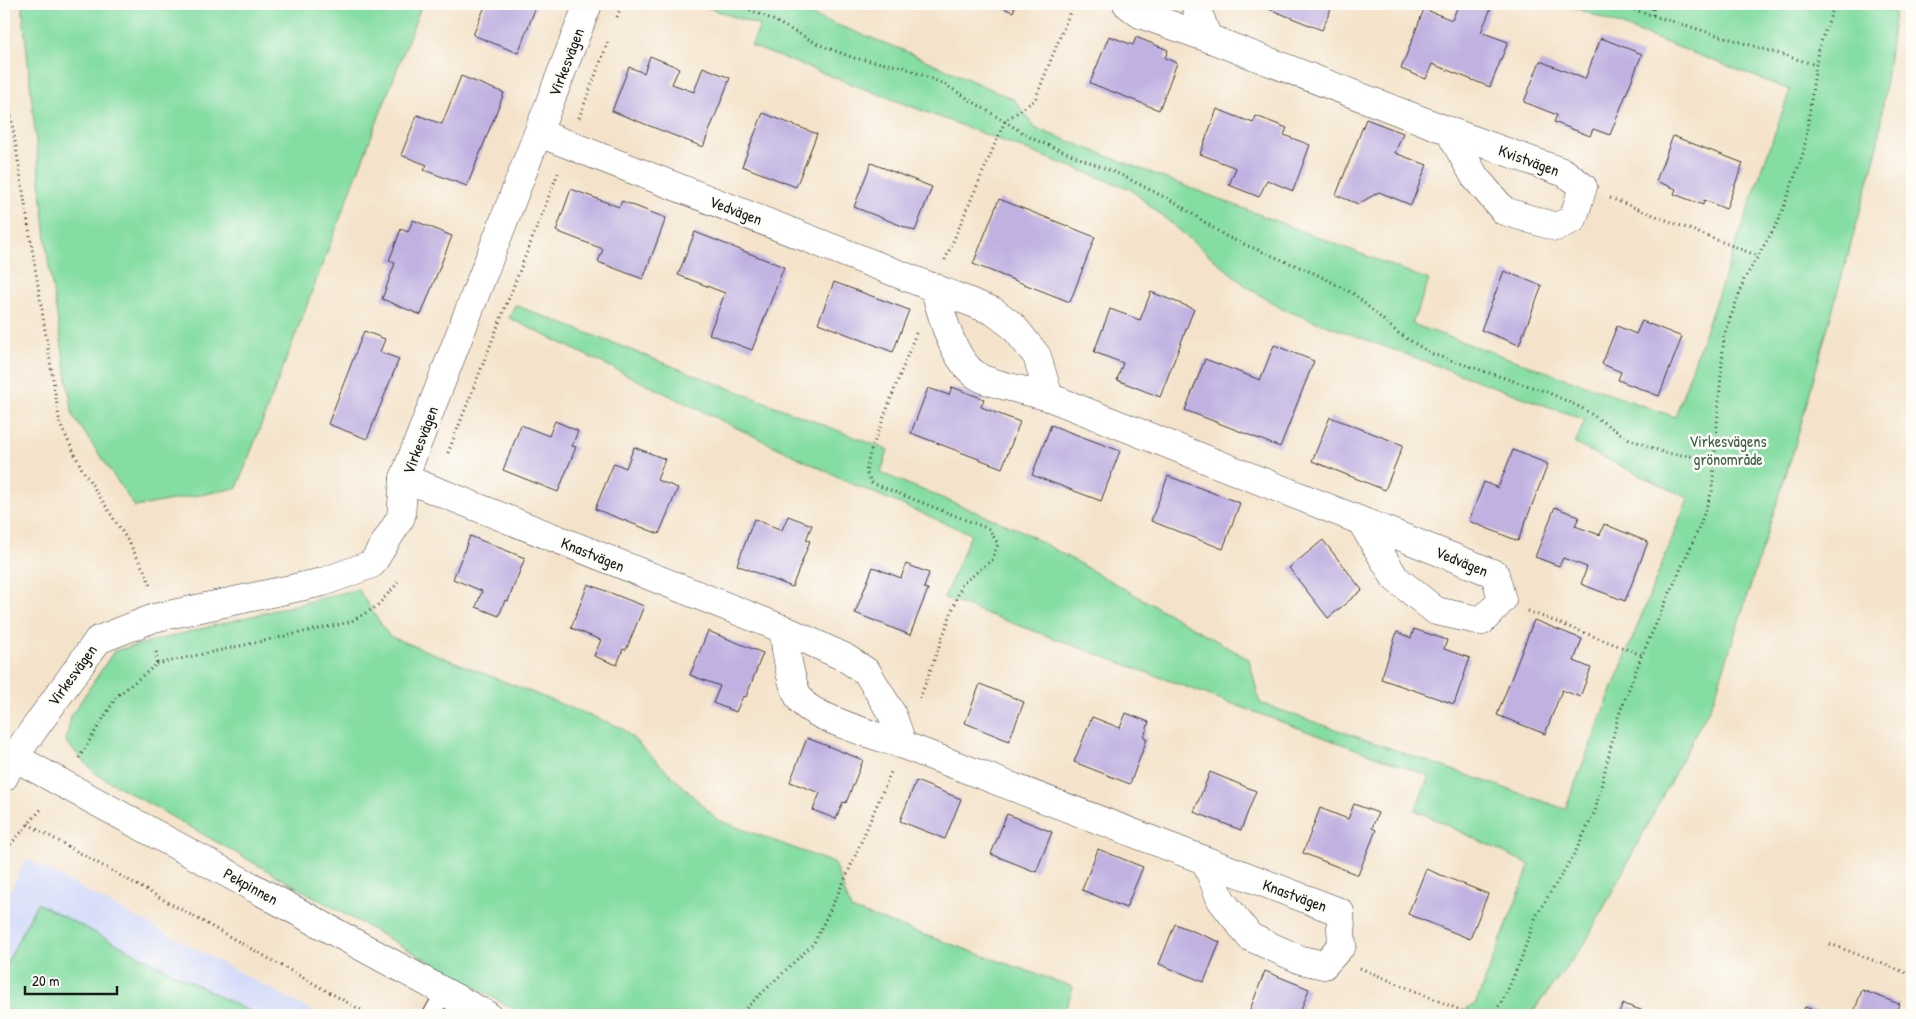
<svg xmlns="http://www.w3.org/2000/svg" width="1916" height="1019" font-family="'Patrick Hand',sans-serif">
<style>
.built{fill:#d2d9f9}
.green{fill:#84dda3;stroke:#507c60}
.building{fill:#c0b1e1}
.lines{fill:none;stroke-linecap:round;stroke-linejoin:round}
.service-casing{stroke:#3c3a36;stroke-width:18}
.minor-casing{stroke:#3c3a36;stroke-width:29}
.path{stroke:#3c3a36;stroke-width:3;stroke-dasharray:1 4;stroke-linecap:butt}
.service{stroke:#fff;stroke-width:16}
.minor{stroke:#fff;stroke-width:28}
.labels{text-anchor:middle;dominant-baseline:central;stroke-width:5;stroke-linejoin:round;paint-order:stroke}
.street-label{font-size:16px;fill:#1c1c1c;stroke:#fdfcf7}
.park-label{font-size:16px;fill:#40604b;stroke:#fdfcf7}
</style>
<rect width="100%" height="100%" fill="#fdfcf7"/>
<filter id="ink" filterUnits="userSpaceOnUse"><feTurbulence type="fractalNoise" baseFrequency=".02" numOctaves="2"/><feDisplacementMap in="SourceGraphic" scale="10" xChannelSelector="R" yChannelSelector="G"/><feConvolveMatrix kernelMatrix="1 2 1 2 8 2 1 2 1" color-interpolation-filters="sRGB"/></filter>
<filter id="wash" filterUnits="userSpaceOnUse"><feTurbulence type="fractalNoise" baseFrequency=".0096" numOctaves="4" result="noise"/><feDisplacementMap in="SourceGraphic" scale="20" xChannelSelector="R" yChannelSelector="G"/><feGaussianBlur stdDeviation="1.12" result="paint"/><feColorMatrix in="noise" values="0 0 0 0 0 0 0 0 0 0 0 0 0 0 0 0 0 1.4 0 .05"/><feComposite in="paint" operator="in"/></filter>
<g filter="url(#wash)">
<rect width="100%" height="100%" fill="#f4e3ca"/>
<!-- built -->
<polygon class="built" points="26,859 320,1015 4,1015 4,903"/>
<!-- green -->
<g class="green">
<polygon points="22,4 422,4 237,488 135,507 73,416 48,260"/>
<polygon points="698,4 782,4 903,50 1015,100 1035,128 1429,280 1412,324 1675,417 1790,90 1565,4 1896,4 1877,150 1794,449 1714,699 1585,943 1530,1015 1459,1015 1476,1003 1530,865 1415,810 1429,776 944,598 971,534 855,485 509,318 515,305 888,450 881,473 1020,530 1249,659 1260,703 1565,809 1688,498 1575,444 1585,420 1282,309 1246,286 1130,189 751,46 760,26"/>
<polygon points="358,589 389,636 622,728 718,820 834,863 851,909 1073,987 1064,1015 524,1015 96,774 66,742 71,716 114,651"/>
<polygon points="37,903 256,1015 4,1015 4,969"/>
</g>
<g id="blocks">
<!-- building -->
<g class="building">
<polygon points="486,4 537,4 518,53 473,35"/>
<polygon points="993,4 1016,4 1013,12"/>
<polygon points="1260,4 1333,4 1322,30 1259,5"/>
<polygon points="1459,4 1479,4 1491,8 1481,32 1508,42 1490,87 1432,64 1426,79 1401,69 1424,9 1452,20"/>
<polygon points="1109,36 1133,45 1136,37 1168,50 1165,58 1177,63 1159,110 1090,83"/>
<polygon points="1601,38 1642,54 1610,135 1593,129 1590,136 1554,122 1557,115 1524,102 1540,61 1585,79"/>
<polygon points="650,56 679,68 672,84 694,92 703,67 730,78 703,147 612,111 629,67 644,73"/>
<polygon points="461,76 504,93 467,186 424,170 427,165 401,155 417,115 442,124"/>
<polygon points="1217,109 1253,123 1256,116 1287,128 1284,135 1310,145 1293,191 1267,180 1259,197 1229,185 1236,168 1200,154"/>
<polygon points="763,113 817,134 796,187 742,166"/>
<polygon points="1366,119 1403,133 1395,153 1427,165 1411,205 1379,192 1358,204 1336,195"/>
<polygon points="1673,136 1743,163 1726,209 1704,200 1703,205 1674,194 1676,189 1656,181"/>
<polygon points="871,163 932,187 915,231 854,207"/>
<polygon points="571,189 619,207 622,201 666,218 643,279 598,262 603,249 556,231"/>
<polygon points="999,199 1095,237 1070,302 973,264"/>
<polygon points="413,220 452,236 421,315 382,299 395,263 389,261 401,229 408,232"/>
<polygon points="695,232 784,267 752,350 709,334 725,293 678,275"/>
<polygon points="1504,271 1542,286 1519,345 1481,330"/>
<polygon points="834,282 909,310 893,352 818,323"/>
<polygon points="1151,292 1194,309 1160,397 1117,380 1123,363 1094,352 1110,309 1140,320"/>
<polygon points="1642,321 1682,337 1659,396 1618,380 1621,372 1602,364 1617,326 1636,334"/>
<polygon points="364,331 385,339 380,352 399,359 367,439 328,424"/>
<polygon points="1274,345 1314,361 1280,447 1185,410 1205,359 1260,380"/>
<polygon points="952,387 984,399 981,407 1020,422 1002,468 911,433 928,388 949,395"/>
<polygon points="1330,417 1403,445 1385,490 1312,461"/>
<polygon points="555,421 578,431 572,446 576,447 558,492 503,470 521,425 549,436"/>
<polygon points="1051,425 1120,451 1101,501 1032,475"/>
<polygon points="634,447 665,459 657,480 678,488 659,534 595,509 614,463 626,468"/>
<polygon points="1513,450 1548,464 1518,541 1469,521 1484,482 1498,488"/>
<polygon points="1168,476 1240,503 1223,549 1151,521"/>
<polygon points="1555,507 1579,517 1575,526 1600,535 1604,524 1648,542 1625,601 1581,584 1587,567 1563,558 1559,566 1535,557"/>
<polygon points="788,516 812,525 806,540 810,541 792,587 737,565 754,519 782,530"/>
<polygon points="470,536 525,558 508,601 505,600 499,616 476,607 482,591 453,579"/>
<polygon points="1323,540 1362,590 1328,618 1289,568"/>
<polygon points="906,564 929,573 924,588 928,589 910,635 855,613 873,567 901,578"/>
<polygon points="588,584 644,606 626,650 623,649 617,665 594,656 601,640 571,628"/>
<polygon points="1534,620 1582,639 1574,661 1591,668 1580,697 1562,690 1545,734 1497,715"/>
<polygon points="1414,629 1447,640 1444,649 1470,658 1454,704 1381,679 1397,632 1411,638"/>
<polygon points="708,631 763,653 746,697 743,696 736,712 713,703 720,686 690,675"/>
<polygon points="980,684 1024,702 1009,741 965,723"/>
<polygon points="1126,713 1149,722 1144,737 1147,739 1130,784 1074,762 1092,717 1120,728"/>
<polygon points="807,738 863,760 846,803 843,802 836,819 813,810 820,793 790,782"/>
<polygon points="1210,772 1256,791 1241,830 1194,812"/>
<polygon points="916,781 961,799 945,839 900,821"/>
<polygon points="1354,804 1378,813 1372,828 1376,830 1358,875 1303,853 1320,808 1348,819"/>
<polygon points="1007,814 1052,832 1036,872 991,854"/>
<polygon points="1098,849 1143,867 1126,908 1082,890"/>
<polygon points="1426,869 1488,894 1470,939 1408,914"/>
<polygon points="1175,924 1220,942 1204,982 1159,964"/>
<polygon points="1265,971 1309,989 1299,1015 1257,1015 1249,1012"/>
<polygon points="1862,990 1899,1004 1895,1015 1853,1015"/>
<polygon points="1623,1004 1656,1015 1618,1015"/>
<polygon points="1805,1007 1827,1015 1802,1015"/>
</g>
</g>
</g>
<g filter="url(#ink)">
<use href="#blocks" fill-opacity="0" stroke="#3c3a36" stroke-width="1"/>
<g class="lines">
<!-- service casing -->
<g class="service-casing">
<polyline id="service" points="431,1015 444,992"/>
</g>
<!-- minor casing -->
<g class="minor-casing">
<g id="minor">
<polyline points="1127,4 1140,14 1208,38"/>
<polyline points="1195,4 1208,38 1449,131 1565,173 1583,187 1573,219 1556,227 1504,211 1475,177 1449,131"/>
<polyline points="539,133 993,311 1013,326 1037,356 1049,397 1495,574 1502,600 1482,621 1436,611 1395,578 1361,521"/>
<path d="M934 287C942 315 953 366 983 379 1004 387 1028 391 1049 397"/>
<polyline points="404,478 783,629 844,657 867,672 892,714 903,745 1340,912 1342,945 1324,965 1301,960 1250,937 1221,900 1206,862"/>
<path d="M783 629C786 648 790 690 803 703 818 719 880 737 903 745"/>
<polyline points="14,757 487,1015"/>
<polyline points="4,777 14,757 98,640 154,618 323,582 372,564 401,517 404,478 588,4"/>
</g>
</g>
<!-- path -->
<g class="path">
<polyline points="736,4 769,18 820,45 854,58 903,67 946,85 1033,139 1121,175 1176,203 1227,237 1316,274 1354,294 1398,333 1432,354 1547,392 1582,408 1627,438 1665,453 1714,459"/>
<polyline points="1615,4 1816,65"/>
<polyline points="1653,4 1653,15"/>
<polyline points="617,17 622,4"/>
<polyline points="4,72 60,424 82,469 130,544 148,578 150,588"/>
<polyline points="579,118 608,42"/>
<polyline points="1610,198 1758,256"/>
<polyline points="945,260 1005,121 1035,100 1073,4"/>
<polyline points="916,333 869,456 866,472 872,483 989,529 998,544 992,560 962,584 919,701"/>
<polyline points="448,453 558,173"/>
<polyline points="1528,611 1642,655"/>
<polyline points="157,664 350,622 376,607 397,584 398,580"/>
<polyline points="79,758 117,696 157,664 156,649"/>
<polyline points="28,824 370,1015"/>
<polyline points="4,858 11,844 43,807"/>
<polyline points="1830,944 1912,975"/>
<polyline points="1360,968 1472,1015"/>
<polyline points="739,1015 814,943 846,877 891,772"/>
<polyline points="1493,1015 1505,996 1521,959 1536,916 1575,853 1595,811 1618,717 1642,655 1699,528 1712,491 1724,336 1744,280 1779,220 1804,151 1818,50 1835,4"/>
</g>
<!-- service -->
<use href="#service" class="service"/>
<!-- minor -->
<use href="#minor" class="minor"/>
</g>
</g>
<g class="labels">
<!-- street labels -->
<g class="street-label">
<text transform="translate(566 62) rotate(-69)">Virkesvägen</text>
<text transform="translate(1529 160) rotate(20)">Kvistvägen</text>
<text transform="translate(736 210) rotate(21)">Vedvägen</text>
<text transform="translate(420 440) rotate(-69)">Virkesvägen</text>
<text transform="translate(593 554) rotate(22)">Knastvägen</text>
<text transform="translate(1462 561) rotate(22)">Vedvägen</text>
<text transform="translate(72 675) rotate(-54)">Virkesvägen</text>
<text transform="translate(251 886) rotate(29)">Pekpinnen</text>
<text transform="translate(1295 895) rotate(20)">Knastvägen</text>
</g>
<!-- park labels -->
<g class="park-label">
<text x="1728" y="441">Virkesvägens<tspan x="1728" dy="18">grönområde</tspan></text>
</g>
</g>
<!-- margin -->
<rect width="1916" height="1019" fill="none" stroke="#fdfcf7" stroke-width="20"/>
<!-- scale -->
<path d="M25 986v8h92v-8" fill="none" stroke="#1c1c1c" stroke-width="2.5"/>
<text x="32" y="986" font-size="15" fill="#1c1c1c" stroke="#fdfcf7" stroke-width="4" paint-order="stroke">20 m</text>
</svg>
